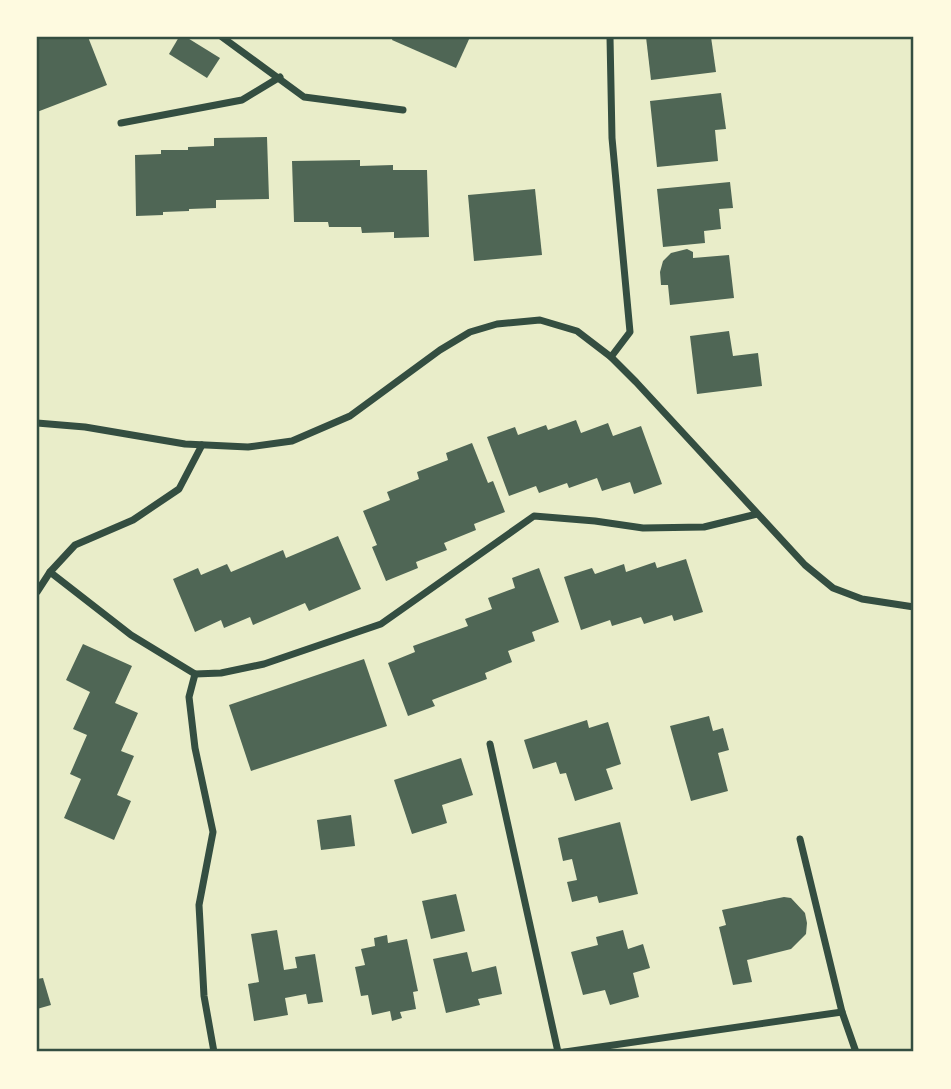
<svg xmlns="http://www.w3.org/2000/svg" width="951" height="1089" font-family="'Libre Baskerville',serif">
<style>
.building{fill:#4f6655}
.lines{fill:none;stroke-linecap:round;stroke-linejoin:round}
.minor{stroke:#344e41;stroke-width:7}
.neatline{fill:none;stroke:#344e41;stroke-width:2.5}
</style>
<rect width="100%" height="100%" fill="#e9edc9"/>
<!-- building -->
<g class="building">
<polygon points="37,37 88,37 107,85 37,112"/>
<polygon points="179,37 186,37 220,58 207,78 169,54"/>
<polygon points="393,37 470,37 456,68 392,40"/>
<polygon points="646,37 711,37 716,72 651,80"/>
<polygon points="721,93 726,129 715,130 718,161 657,167 650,101"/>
<polygon points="267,137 269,199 216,200 216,208 189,209 189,211 163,212 163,215 136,216 135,155 161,154 161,150 188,150 188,147 214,146 214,138"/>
<polygon points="360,160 360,166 393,165 393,170 427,170 429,237 394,238 394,232 362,233 361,227 329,227 328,222 294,222 292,161"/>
<polygon points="730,182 733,208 719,209 721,229 704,231 705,243 663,247 657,189"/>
<polygon points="535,189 542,255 474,261 468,195"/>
<polygon points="687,249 693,252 693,258 729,255 734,298 670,305 668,285 661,285 660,272 663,261 671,253"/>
<polygon points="729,331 733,356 758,353 762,386 697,394 690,336"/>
<polygon points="576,420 581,433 608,423 613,436 641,426 662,484 634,494 630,482 602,491 597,478 569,488 567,483 539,493 536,486 509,496 487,437 515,427 518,435 546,425 548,430"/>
<polygon points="472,443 488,483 493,481 505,512 474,524 476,530 444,543 447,550 416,562 418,568 386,581 372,547 377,545 363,511 390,500 387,492 419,479 417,472 448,460 446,453"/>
<polygon points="338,536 361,589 309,611 305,603 253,625 250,617 224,628 221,620 195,632 173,579 198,568 201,575 227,564 231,572 283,550 286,558"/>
<polygon points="686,559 703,612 674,621 672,615 644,624 641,617 612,626 610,620 581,630 564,577 592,568 595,574 624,564 626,572 655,562 657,568"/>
<polygon points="539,568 559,622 532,632 535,641 508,651 512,662 485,673 487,679 432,700 435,706 408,716 388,663 415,652 413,646 468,626 465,619 492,609 488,598 515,588 512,578"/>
<polygon points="83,644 132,666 115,703 138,713 121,751 134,756 117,795 131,801 114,840 64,818 81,779 70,774 87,735 73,729 90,692 66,680"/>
<polygon points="364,659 387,726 251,771 229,705"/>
<polygon points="709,716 713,731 723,728 729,750 718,753 728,791 691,801 670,726"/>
<polygon points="587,720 589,728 608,722 621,764 606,769 613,789 575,801 566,773 560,774 556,762 533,769 524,740"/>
<polygon points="461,758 473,795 442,805 447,823 412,834 394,780"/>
<polygon points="351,815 355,846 321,850 317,820"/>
<polygon points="620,822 638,894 599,903 597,896 572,902 567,882 577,880 572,859 563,861 558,838"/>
<polygon points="456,894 465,931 431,939 422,901"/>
<polygon points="784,897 791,898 805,913 807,923 806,934 791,949 747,960 752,982 733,985 719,927 726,925 722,910"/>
<polygon points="277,930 284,970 297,968 295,957 315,954 323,1002 308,1004 306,994 285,998 288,1015 254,1021 248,984 259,982 251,934"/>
<polygon points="623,930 628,949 643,944 650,968 633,973 639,997 610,1005 605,990 583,995 571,952 598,945 596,937"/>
<polygon points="387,935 388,943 407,939 418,991 413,992 416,1009 400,1012 402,1018 392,1021 390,1011 372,1015 368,995 361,996 355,967 365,965 361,949 375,946 374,938"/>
<polygon points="467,952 472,972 496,966 502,994 478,999 480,1005 446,1013 433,959"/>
<polygon points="43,978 51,1005 37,1009 37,979"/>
</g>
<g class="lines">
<!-- minor -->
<g class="minor">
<polyline points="222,37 304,97 403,110"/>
<polyline points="610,37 612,138 630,332 611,357"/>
<polyline points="121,123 242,100 280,77"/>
<polyline points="37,423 85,427 185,444 248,447 292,441 350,416 440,350 470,332 497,324 540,320 577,331 611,357 636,382 805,565 833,588 862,599 914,607"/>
<polyline points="50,572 131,635 195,674 221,673 264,664 381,624 534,516 595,521 643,528 704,527 757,514"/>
<polyline points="37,592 50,572 75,545 133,520 179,489 202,445"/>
<polyline points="195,674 189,697 195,748 213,832 199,905 204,996 214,1052"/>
<polyline points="490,744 558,1052"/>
<polyline points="800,839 842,1012 856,1052"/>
<polyline points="565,1052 842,1012"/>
</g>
</g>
<!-- border -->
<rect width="951" height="1089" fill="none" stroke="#fefae0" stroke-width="77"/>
<rect x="38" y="38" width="874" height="1012" class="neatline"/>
</svg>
